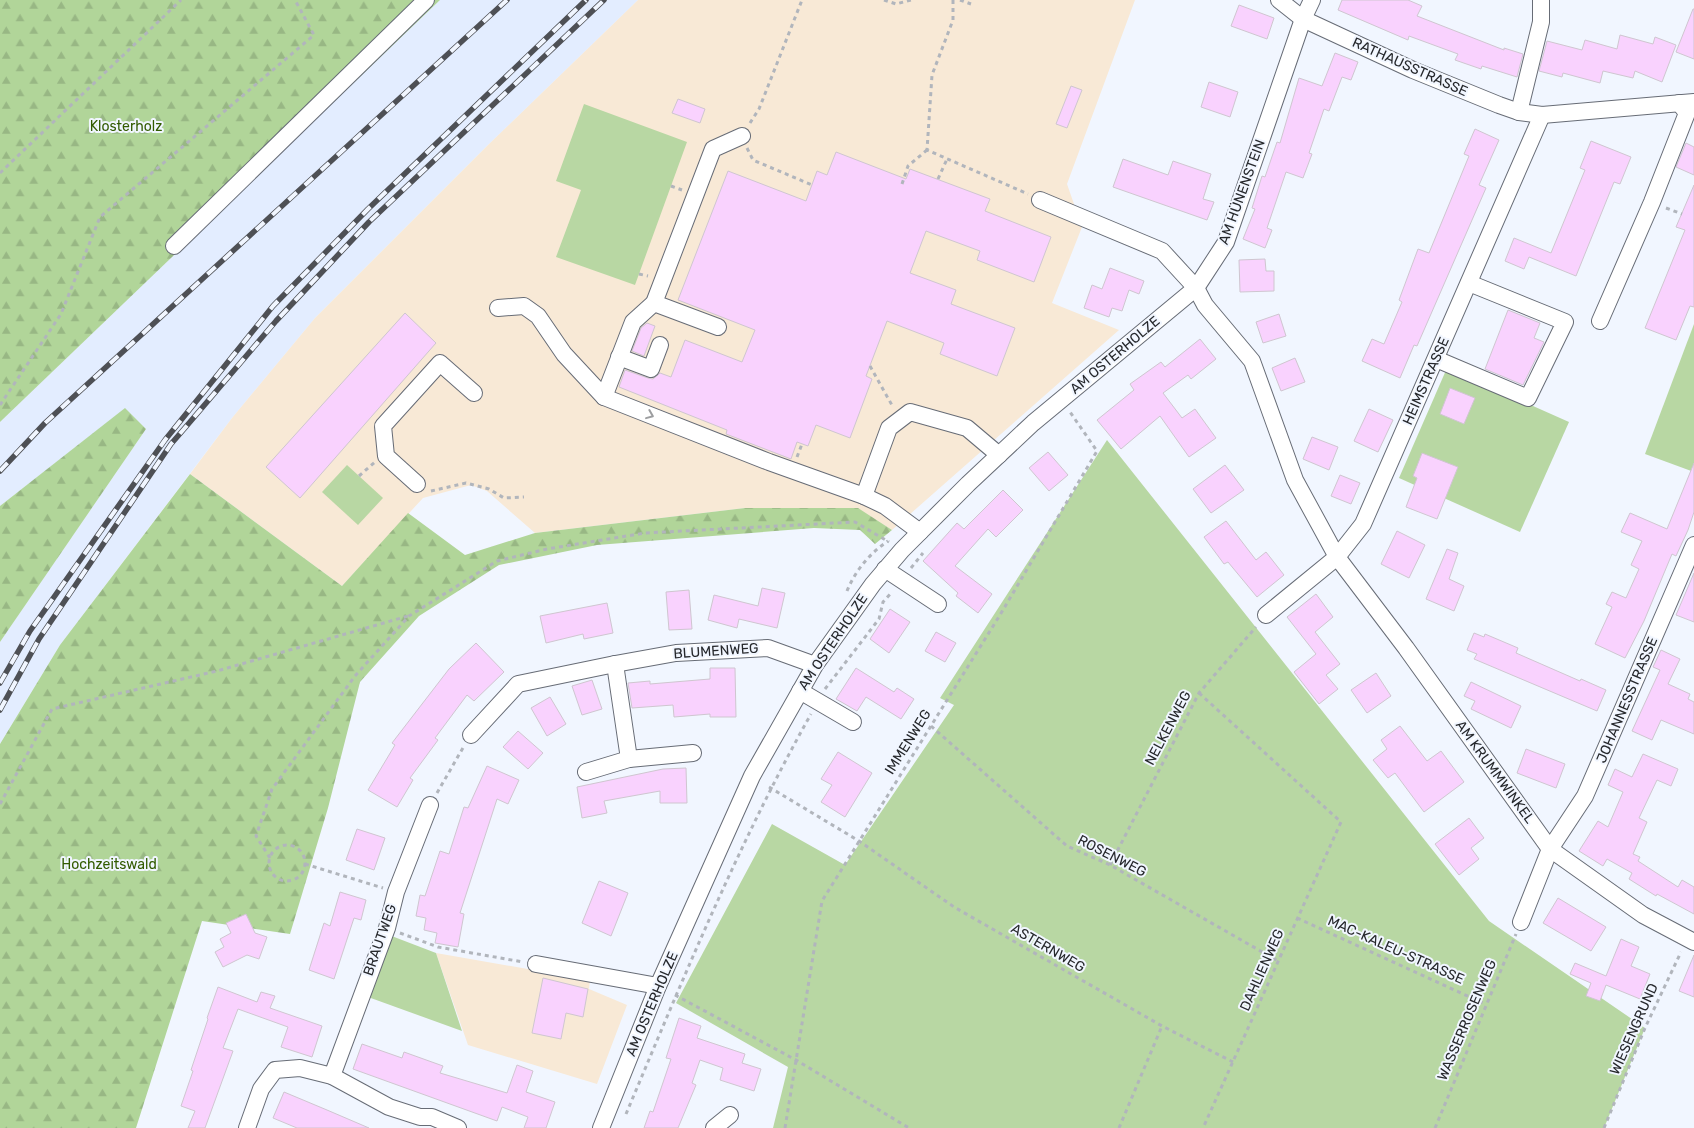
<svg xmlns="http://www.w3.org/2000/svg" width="1694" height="1128" font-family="Rubik,sans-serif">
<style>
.built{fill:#e3edff}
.education{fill:#f8e9d6}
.forest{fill:url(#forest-firs)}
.green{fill:#b8d7a3}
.building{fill:#f9d2fe;stroke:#cfc6d0}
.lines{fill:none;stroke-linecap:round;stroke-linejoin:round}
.minor-casing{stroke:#676c76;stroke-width:18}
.path{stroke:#b1b5bc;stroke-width:3;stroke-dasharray:4 4;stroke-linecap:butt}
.minor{stroke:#fff;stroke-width:16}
.rail-casing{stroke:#4e5055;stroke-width:5.5}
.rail{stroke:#f1f6ff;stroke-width:4;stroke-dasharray:11;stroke-linecap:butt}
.oneway{stroke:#9d9ea0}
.labels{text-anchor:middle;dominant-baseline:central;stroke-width:4;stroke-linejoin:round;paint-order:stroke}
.street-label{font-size:14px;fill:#26282c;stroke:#f1f6ff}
.park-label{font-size:14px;fill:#325b00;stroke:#f1f6ff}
</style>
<defs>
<pattern id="forest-firs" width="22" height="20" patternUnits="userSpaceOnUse" patternTransform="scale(1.25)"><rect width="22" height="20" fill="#b1d599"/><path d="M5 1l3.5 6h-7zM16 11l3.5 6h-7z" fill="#98b784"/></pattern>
</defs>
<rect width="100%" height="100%" fill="#f1f6ff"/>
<!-- built -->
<polygon class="built" points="440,0 638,0 489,144 315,318 232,418 60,645 0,744 0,642 146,429 125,409 0,506 0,422"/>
<!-- education -->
<g class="education">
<polygon points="638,0 1135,0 1067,184 1082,227 1052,303 1119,330 892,530 857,508 745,508 535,533 487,491 471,485 423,498 342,586 190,474 232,418 315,318 489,144"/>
<polygon points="436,953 590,980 589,989 627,1005 597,1084 468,1045"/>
</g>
<!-- forest -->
<g class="forest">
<polygon points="0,0 440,0 0,422"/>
<polygon points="125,408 146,429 0,642 0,506"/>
<polygon points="190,474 342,586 408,513 465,555 535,533 745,508 858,508 892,530 875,544 860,530 814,528 597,545 499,565 419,616 360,682 328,808 290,934 202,921 136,1128 0,1128 0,744 60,645"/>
</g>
<!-- green -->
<g class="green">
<polygon points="584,104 687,142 635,285 556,257 581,190 556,181"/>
<polygon points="1694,324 1694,472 1645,454"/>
<polygon points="1447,368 1569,422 1520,532 1399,478"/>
<polygon points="1107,440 1489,921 1645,1028 1604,1128 773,1128 788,1067 676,1003 772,824 845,865 954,705 940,698"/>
<polygon points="347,465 383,498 358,525 322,492"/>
<polygon points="389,935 436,953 462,1031 368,997"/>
</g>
<!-- building -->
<g class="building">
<polygon points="1342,0 1408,0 1422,6 1417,16 1504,50 1504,48 1523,54 1517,77 1482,66 1481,69 1455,60 1458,54 1409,36 1408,40 1338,10"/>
<polygon points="1239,5 1274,18 1267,39 1231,26"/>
<polygon points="1693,9 1694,9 1694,59 1676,52"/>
<polygon points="1620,35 1653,44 1655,37 1676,45 1662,82 1635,71 1633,78 1603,71 1600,83 1563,73 1562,77 1539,71 1547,41 1582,50 1585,40 1617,49"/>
<polygon points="1335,53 1358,62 1351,80 1342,77 1329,111 1324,109 1309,153 1312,154 1303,178 1286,172 1267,228 1272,230 1265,248 1243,239 1255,209 1252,208 1262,176 1265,177 1277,142 1280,143 1299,78 1322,86"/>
<polygon points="1209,82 1238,92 1230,117 1201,107"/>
<polygon points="1071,86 1082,90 1067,128 1056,124"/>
<polygon points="678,99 705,109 700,123 672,113"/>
<polygon points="1475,129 1499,140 1479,185 1486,188 1417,346 1414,345 1400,378 1362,361 1372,339 1384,344 1402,302 1399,300 1418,249 1429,253 1469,156 1464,154"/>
<polygon points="1591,141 1631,157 1620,184 1614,182 1576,276 1529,257 1524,269 1505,261 1514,238 1551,253 1585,170 1580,168"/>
<polygon points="1686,143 1694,147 1694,175 1676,167"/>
<polygon points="836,152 906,179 910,169 990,199 985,211 1051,237 1034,282 977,260 980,251 926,231 910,273 956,290 951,304 1015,328 997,376 940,354 944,343 887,321 866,376 872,379 850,438 816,425 808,446 797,442 791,459 726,434 727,430 619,387 625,370 648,378 653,379 660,373 671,377 685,340 742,362 755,330 678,300 728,171 806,201 817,171 827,175"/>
<polygon points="1123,159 1168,175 1173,161 1211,174 1203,199 1214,202 1207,220 1113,187"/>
<polygon points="1694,185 1694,307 1690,306 1676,340 1645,328 1685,230 1676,227"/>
<polygon points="1265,259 1266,271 1274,271 1274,291 1240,292 1239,260"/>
<polygon points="1110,268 1144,281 1139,294 1129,290 1122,311 1112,308 1109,317 1084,308 1092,285 1102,289"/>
<polygon points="1508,310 1540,323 1534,338 1544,342 1523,385 1485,369"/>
<polygon points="405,313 436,343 300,498 266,467"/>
<polygon points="1279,314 1286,336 1263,343 1256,322"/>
<polygon points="647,323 655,326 644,356 632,351 641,328"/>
<polygon points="1200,339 1216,359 1191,379 1188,375 1163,393 1182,418 1195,409 1216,438 1189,457 1160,416 1121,449 1097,420 1134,390 1130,384 1161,362 1165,367"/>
<polygon points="1295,358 1305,382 1281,391 1272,368"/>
<polygon points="1450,388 1475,398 1464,424 1440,414"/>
<polygon points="1369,409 1393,420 1378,452 1354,441"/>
<polygon points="1312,437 1338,447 1329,470 1303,459"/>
<polygon points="1048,452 1068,475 1049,491 1029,468"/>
<polygon points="1422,453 1458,467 1437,519 1406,507 1417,478 1413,476"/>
<polygon points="1694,463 1694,512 1688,530 1676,556 1672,554 1644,621 1625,658 1595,644 1612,607 1606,604 1612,592 1626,598 1639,569 1631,565 1642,541 1621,532 1630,513 1667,529"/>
<polygon points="1225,465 1244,490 1211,513 1193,489"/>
<polygon points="1340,475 1360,483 1351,504 1331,496"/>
<polygon points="1003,490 1023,510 996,537 988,529 955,566 992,594 978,613 956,596 958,593 923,561 957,523 964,529"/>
<polygon points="1226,521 1256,560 1266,552 1284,575 1257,597 1228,562 1224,564 1204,537"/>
<polygon points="1397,531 1425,545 1409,578 1381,564"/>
<polygon points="1447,549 1458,553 1449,579 1464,586 1454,611 1426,599"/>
<polygon points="1694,573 1694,622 1676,615"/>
<polygon points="762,588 785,593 777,628 739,619 737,628 708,620 714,595 758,606"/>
<polygon points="689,590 692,629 669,630 666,592"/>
<polygon points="1316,594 1333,617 1315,632 1340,664 1326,675 1338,689 1319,704 1294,672 1316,654 1287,617"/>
<polygon points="607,603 613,633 584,639 583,634 546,643 540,616"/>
<polygon points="890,609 910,622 889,653 870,639"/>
<polygon points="936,632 956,643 945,662 925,651"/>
<polygon points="1474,633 1484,637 1485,634 1518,648 1516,653 1580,681 1581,679 1606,690 1597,711 1474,659 1477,654 1467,650"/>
<polygon points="476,643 504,672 474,701 467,695 435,738 438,740 410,778 413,780 397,807 368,790 395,745 392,743 449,669"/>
<polygon points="1661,650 1680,659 1668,684 1690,694 1688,699 1694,702 1694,734 1661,720 1652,740 1632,731 1660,670 1653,667"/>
<polygon points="710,668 735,668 736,717 710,717 710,714 674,717 673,705 632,708 628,683 650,681 650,684 710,679"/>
<polygon points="856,668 894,692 897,688 914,699 901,719 866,697 857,711 836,699"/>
<polygon points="1376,673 1391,696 1367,713 1351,690"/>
<polygon points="592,680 602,709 582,715 572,686"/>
<polygon points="1471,682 1521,706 1511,728 1471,709 1475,701 1464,696"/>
<polygon points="550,697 566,724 547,736 531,708"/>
<polygon points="1400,726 1427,761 1441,751 1464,782 1424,812 1395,773 1388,778 1373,760 1387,749 1381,740"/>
<polygon points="518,731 543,753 528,769 503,747"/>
<polygon points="1526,749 1565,764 1556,788 1517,773"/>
<polygon points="838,752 872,773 845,817 821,802 832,785 821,779"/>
<polygon points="1643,754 1678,769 1671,786 1657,780 1639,818 1647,822 1633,854 1640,857 1638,861 1678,887 1682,880 1694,887 1694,914 1657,894 1656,896 1629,879 1632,873 1607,859 1603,866 1579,851 1598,821 1608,827 1623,792 1608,785 1615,769 1632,777"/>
<polygon points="487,766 519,780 508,804 497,799 460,913 464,914 458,947 435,943 437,933 424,930 426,918 416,916 420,895 425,896 440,851 449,854 464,807 468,808"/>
<polygon points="686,768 687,803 660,803 660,791 604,801 607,813 582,818 577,787 663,769"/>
<polygon points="1469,818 1484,838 1471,848 1479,859 1459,875 1435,844"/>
<polygon points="357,829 385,838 374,870 346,860"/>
<polygon points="599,881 628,893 611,936 582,923"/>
<polygon points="340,892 366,900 361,920 354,918 334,979 309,970 324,923 330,926"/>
<polygon points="1558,898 1606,927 1591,951 1543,923"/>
<polygon points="246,914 255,933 267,937 259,959 247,955 223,967 215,952 224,947 220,939 231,933 226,923"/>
<polygon points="1621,939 1639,947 1631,966 1650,974 1640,999 1606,985 1600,1001 1586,996 1591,983 1570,974 1575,963 1606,976"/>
<polygon points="1694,955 1694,997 1679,991"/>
<polygon points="543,978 588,989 583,1017 566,1013 561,1039 532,1033"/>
<polygon points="218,987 257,1002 261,992 275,996 270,1008 322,1026 312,1057 281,1047 288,1027 238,1009 223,1048 233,1051 205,1128 188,1128 195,1111 181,1106 193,1071 191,1070 208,1019 207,1018"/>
<polygon points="679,1018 701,1026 697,1038 745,1054 742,1063 761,1069 754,1091 720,1080 723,1068 700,1060 692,1083 696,1085 678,1128 644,1128 650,1111 653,1112 671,1059 666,1058"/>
<polygon points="362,1044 402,1058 404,1052 443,1066 440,1073 507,1093 517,1065 533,1071 526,1092 555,1102 546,1128 524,1128 528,1117 502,1107 497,1121 353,1069"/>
<polygon points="284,1092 327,1110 369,1128 297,1128 273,1118"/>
</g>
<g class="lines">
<!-- minor casing -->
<g class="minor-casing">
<g id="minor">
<polyline points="1279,0 1303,19 1413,70 1499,105 1519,112 1542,115 1694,102"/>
<polyline points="1519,112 1541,22 1541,0"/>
<polyline points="1040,200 1162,251 1196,288 1205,305 1252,361 1295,480 1337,557 1406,648 1550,849 1643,915 1694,942"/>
<polyline points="174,246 426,0"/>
<polyline points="654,303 718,327"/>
<polyline points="498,308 524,306 538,316 564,354 604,397 769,462 864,496 885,506 920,532"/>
<polyline points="1600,321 1652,202 1687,113 1679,103"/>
<polyline points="619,357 651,369 660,345"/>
<polyline points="1436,359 1528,398 1565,322 1469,283"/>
<polyline points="604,397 633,322 654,303 713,149 742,136"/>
<polyline points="417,484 386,456 383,426 440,363 474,393"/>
<polyline points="864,496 889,428 910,412 967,428 999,455"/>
<polyline points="885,569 938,604"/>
<polyline points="1266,615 1337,557 1363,524 1542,115"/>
<polyline points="615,664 629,759"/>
<polyline points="800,691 853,722"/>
<polyline points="471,735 518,684 615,664 676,653 768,648 815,665"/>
<polyline points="586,772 629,759 693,753"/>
<polyline points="1521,922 1550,849 1585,796 1694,545"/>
<polyline points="536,964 658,986"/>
<polyline points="332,1076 387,928 396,892 430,805"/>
<polyline points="247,1128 261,1089 275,1070 300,1068 332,1076 389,1107 420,1117 432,1117 458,1128"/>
<polyline points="601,1128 658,986 752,776 815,665 873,584 902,550 968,484 1033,423 1196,288 1226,242 1303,19 1312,0"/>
<polyline points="714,1128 730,1115"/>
</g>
</g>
<!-- path -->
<g class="path">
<polyline points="884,0 896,4 911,0"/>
<polyline points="953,0 953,20 932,75 927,150 1028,194"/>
<polyline points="960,0 971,4"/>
<polyline points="750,123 759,109 802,0"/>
<polyline points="747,148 753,160 812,185"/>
<polyline points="0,173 181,0"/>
<polyline points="938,179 947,159"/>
<polyline points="902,184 908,166 927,150"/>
<polyline points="671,186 682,190"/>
<polyline points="1666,208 1682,214"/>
<polyline points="639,274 648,276"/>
<polyline points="870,366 893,407"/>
<polyline points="0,405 61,314 100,217 314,35 295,0"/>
<polyline points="797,457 802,444"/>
<polyline points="359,476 375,462"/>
<polyline points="431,491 466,483 489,489 504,498 524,497"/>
<polyline points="911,568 923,553"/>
<path d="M847 591C855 571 870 553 888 541"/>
<polyline points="825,689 879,619 883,602 892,592"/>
<polyline points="1199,693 1341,822 1203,1128"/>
<polyline points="931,726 1067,846 1110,865 1278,961"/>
<polyline points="769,787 859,841 954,907 1162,1026 1233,1062"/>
<polyline points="437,793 464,746"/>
<polyline points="0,804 52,709 217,671 408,616"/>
<circle cx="287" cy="863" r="18"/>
<polyline points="270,858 256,836 272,789 355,676 409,616 497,561 547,549 645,533 855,522 889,542"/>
<polyline points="305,864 383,888"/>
<polyline points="1110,865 1199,693 1256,627"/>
<polyline points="1297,918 1485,1004"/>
<polyline points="400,933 438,947 523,962"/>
<polyline points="675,995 796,1060 909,1128"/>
<path d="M626 1114C683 979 739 842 811 714"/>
<polyline points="785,1128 822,901 1000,615 1097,451 1070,412"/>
<polyline points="1119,1128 1162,1026"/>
<polyline points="1435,1128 1516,934"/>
<polyline points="1604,1128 1645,1028 1681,952"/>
</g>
<!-- minor -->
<use href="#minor" class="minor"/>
<!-- rail casing -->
<g class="rail-casing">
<g id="rail">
<polyline points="0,471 45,423 507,0"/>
<polyline points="0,683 30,631 165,440 273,306 368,209 586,0"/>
<polyline points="0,710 39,639 171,444 184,429 276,321 369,222 604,0"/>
</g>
</g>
<!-- rail -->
<use href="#rail" class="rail"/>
</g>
<!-- one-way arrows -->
<defs><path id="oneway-chevron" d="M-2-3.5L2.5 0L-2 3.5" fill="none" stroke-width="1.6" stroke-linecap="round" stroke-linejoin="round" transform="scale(1.25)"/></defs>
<use class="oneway" href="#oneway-chevron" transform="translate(650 415) rotate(22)"/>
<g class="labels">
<!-- street labels -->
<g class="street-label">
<text transform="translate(1410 67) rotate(24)">RATHAUSSTRASSE</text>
<text transform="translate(1242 192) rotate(-70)">AM HÜNENSTEIN</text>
<text transform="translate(1115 355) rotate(-40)">AM OSTERHOLZE</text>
<text transform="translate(1426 381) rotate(-66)">HEIMSTRASSE</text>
<text transform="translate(833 642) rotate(-56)">AM OSTERHOLZE</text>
<text transform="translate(716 651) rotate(-4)">BLUMENWEG</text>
<text transform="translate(1627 700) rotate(-67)">JOHANNESSTRASSE</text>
<text transform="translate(1168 728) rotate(-62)">NELKENWEG</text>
<text transform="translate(908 742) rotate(-58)">IMMENWEG</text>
<text transform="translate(1495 772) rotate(54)">AM KRUMMWINKEL</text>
<text transform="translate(1112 856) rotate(27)">ROSENWEG</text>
<text transform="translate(380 940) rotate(-71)">BRAUTWEG</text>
<text transform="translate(1048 948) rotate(30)">ASTERNWEG</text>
<text transform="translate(1396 950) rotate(24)">MAC-KALEU-STRASSE</text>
<text transform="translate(1262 970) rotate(-66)">DAHLIENWEG</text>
<text transform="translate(652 1004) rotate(-67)">AM OSTERHOLZE</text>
<text transform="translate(1467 1020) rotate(-67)">WASSERROSENWEG</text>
<text transform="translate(1634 1029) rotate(-66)">WIESENGRUND</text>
</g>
<!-- park labels -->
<g class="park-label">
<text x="126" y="126">Klosterholz</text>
<text x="109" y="864">Hochzeitswald</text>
</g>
</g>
</svg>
